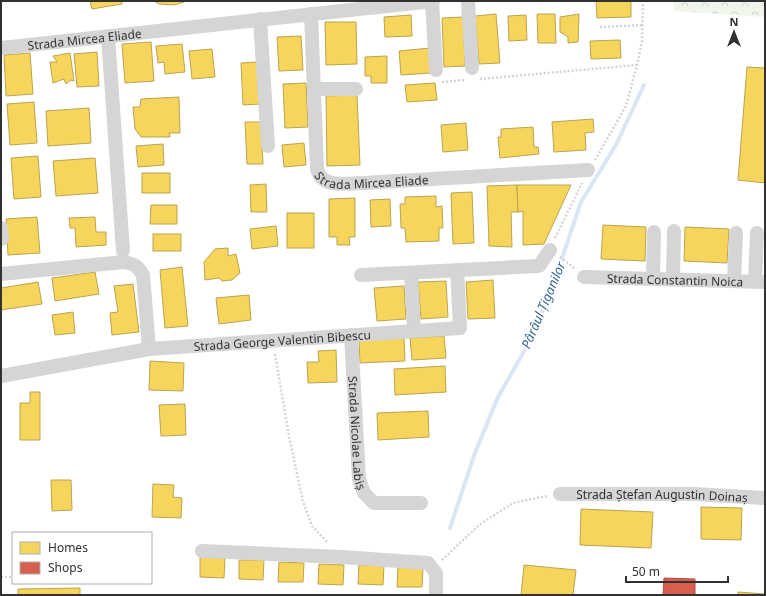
<svg xmlns="http://www.w3.org/2000/svg" width="766" height="596" font-family="'Noto Sans',sans-serif">
<style>
.park{fill:url(#park-crowns)}
.homes{fill:#f6d55c;stroke:#bba44f}
.shops{fill:#d6604d;stroke:#a45245}
.lines{fill:none;stroke-linecap:round;stroke-linejoin:round}
.stream{stroke:#dae6f3;stroke-width:4}
.path{stroke:#d5d5d5;stroke-width:2.5;stroke-dasharray:2 2;stroke-linecap:butt}
.minor{stroke:#d5d5d5;stroke-width:14}
.labels{text-anchor:middle;dominant-baseline:central;stroke-width:4;stroke-linejoin:round;paint-order:stroke}
.street-label{font-size:12px;fill:#313131;stroke:#fff}
.water-label{font-size:13px;font-style:italic;fill:#396898;stroke:#fff}
</style>
<defs>
<pattern id="park-crowns" width="20" height="18" patternUnits="userSpaceOnUse"><rect width="20" height="18" fill="#f1f6ed"/><path d="M2 6a3 3 0 1 1 6 0M12 15a3 3 0 1 1 6 0" fill="none" stroke="#cfd3cc"/></pattern>
</defs>
<rect width="100%" height="100%" fill="#fff"/>
<!-- park -->
<polygon class="park" points="673,1 765,1 765,17 674,11"/>
<!-- homes -->
<g class="homes">
<polygon points="90,1 122,1 122,4 92,9"/>
<polygon points="154,1 187,1 174,5 159,4"/>
<polygon points="596,1 631,1 631,17 597,18"/>
<polygon points="496,14 500,63 479,64 475,16"/>
<polygon points="537,14 555,14 556,43 538,43"/>
<polygon points="579,14 578,42 568,43 568,37 560,32 560,17"/>
<polygon points="411,15 412,36 385,37 384,17"/>
<polygon points="526,15 527,40 509,41 508,16"/>
<polygon points="463,17 465,66 444,67 442,18"/>
<polygon points="325,22 356,22 357,64 326,65"/>
<polygon points="301,36 303,70 279,71 277,37"/>
<polygon points="620,40 621,58 591,59 590,41"/>
<polygon points="151,42 154,81 125,83 122,44"/>
<polygon points="182,44 185,72 165,74 164,62 158,63 156,46"/>
<polygon points="430,48 432,73 401,75 399,51"/>
<polygon points="212,49 215,77 192,79 189,51"/>
<polygon points="97,52 99,86 77,87 74,54"/>
<polygon points="30,53 33,94 6,96 4,55"/>
<polygon points="70,53 74,81 71,80 66,84 64,79 53,83 50,62 57,62 53,56"/>
<polygon points="387,56 387,83 371,83 371,76 365,76 365,57"/>
<polygon points="258,62 260,104 243,105 241,63"/>
<polygon points="747,67 765,68 765,183 738,180"/>
<polygon points="306,83 308,127 285,128 283,84"/>
<polygon points="435,83 437,100 407,102 405,85"/>
<polygon points="357,95 360,165 327,166 326,96"/>
<polygon points="179,97 180,133 169,133 170,137 141,137 135,129 133,107 140,107 141,99"/>
<polygon points="34,102 37,143 10,145 7,104"/>
<polygon points="89,108 91,143 48,146 46,111"/>
<polygon points="593,119 594,132 585,133 586,150 554,152 552,122"/>
<polygon points="245,122 261,122 263,164 247,164"/>
<polygon points="466,123 468,150 443,152 441,125"/>
<polygon points="533,127 534,147 538,147 539,154 500,158 498,137 501,137 501,129"/>
<polygon points="304,143 306,165 284,167 282,145"/>
<polygon points="163,144 164,165 138,167 136,146"/>
<polygon points="38,156 41,197 14,199 11,158"/>
<polygon points="95,158 98,193 56,196 53,161"/>
<rect x="142" y="173" width="28" height="20"/>
<polygon points="266,184 267,212 251,212 250,185"/>
<polygon points="517,185 518,212 511,212 512,247 489,246 487,186"/>
<polygon points="517,185 571,185 544,244 523,245 523,211 518,212"/>
<polygon points="472,192 474,243 453,244 451,193"/>
<polygon points="436,196 436,207 442,206 443,228 439,228 439,241 406,242 405,228 401,228 400,204 405,204 405,197"/>
<polygon points="355,198 355,237 349,237 350,245 337,245 337,237 329,237 329,199"/>
<polygon points="390,199 391,226 371,227 370,200"/>
<polygon points="151,205 177,205 177,224 150,224"/>
<rect x="287" y="213" width="27" height="35"/>
<polygon points="37,217 40,253 8,255 6,219"/>
<polygon points="95,217 96,232 106,232 106,245 76,247 75,228 70,228 69,218"/>
<polygon points="603,225 646,227 645,261 601,259"/>
<polygon points="276,226 278,246 252,249 250,229"/>
<polygon points="685,227 729,229 727,263 684,261"/>
<rect x="153" y="234" width="28" height="17"/>
<polygon points="228,248 228,256 236,254 240,273 232,280 222,281 219,278 205,280 204,262 215,249"/>
<polygon points="182,267 188,326 165,328 160,270"/>
<polygon points="95,272 99,294 55,301 52,278"/>
<polygon points="493,280 495,318 468,319 466,282"/>
<polygon points="446,281 448,317 421,319 418,282"/>
<polygon points="38,282 42,304 1,310 1,288"/>
<polygon points="133,284 139,332 112,335 110,313 118,312 114,286"/>
<polygon points="404,286 406,319 377,321 374,288"/>
<polygon points="249,295 251,320 219,324 216,298"/>
<polygon points="73,312 75,333 55,335 52,315"/>
<polygon points="444,336 446,358 412,360 410,338"/>
<polygon points="404,337 405,361 360,363 359,340"/>
<polygon points="336,350 337,382 308,383 307,362 319,362 318,351"/>
<polygon points="150,361 184,363 183,391 149,390"/>
<polygon points="445,366 446,392 395,395 394,369"/>
<polygon points="30,392 40,392 40,440 20,440 20,403 30,403"/>
<polygon points="185,404 186,435 161,436 159,405"/>
<polygon points="428,411 429,437 378,440 377,413"/>
<polygon points="51,480 71,480 72,510 52,511"/>
<polygon points="153,484 174,485 173,497 182,498 181,518 152,517"/>
<polygon points="701,507 742,508 741,540 701,539"/>
<polygon points="581,509 653,512 651,548 580,545"/>
<polygon points="200,557 225,558 224,578 200,577"/>
<polygon points="239,560 264,560 263,580 239,579"/>
<polygon points="279,562 304,563 303,582 278,582"/>
<polygon points="319,564 344,565 343,585 318,584"/>
<polygon points="359,565 384,565 383,585 358,584"/>
<polygon points="524,565 576,570 573,595 521,595"/>
<polygon points="398,567 423,568 422,587 397,587"/>
<polygon points="80,588 80,595 18,595 18,589"/>
<polygon points="738,592 765,594 765,595 738,595"/>
</g>
<!-- shops -->
<polygon class="shops" points="664,578 695,579 695,595 663,595"/>
<g class="lines">
<!-- stream -->
<polyline class="stream" points="450,528 475,453 498,397 530,341 552,288 581,202 616,145 644,85"/>
<!-- path -->
<g class="path">
<polyline points="600,27 643,25"/>
<polyline points="480,79 637,65"/>
<polyline points="442,82 465,80"/>
<polyline points="595,160 626,106 637,65 642,41 643,1"/>
<polyline points="555,238 582,183"/>
<polyline points="560,257 575,269"/>
<polyline points="275,354 289,436 303,502 312,526 328,543"/>
<polyline points="442,560 479,525 513,503 547,496"/>
<polyline points="1,577 13,577"/>
</g>
<!-- minor -->
<g class="minor">
<polyline points="432,1 436,70"/>
<polyline points="468,1 472,68"/>
<path id="s1" d="M311 14 317 169C322 189 347 183 363 183L588 170"/>
<polyline points="260,19 268,146"/>
<polyline points="108,36 123,251"/>
<path id="s2" d="M1 48 433 1"/>
<polyline points="314,89 356,89"/>
<polyline points="1,228 2,239"/>
<polyline points="411,273 414,331"/>
<path d="M1 274 124 262C134 264 138 266 143 275L149 349"/>
<polyline points="361,275 539,266 550,250"/>
<path id="s3" d="M584 277 765 282"/>
<polyline points="653,279 654,232"/>
<polyline points="673,279 674,231"/>
<polyline points="734,281 736,233"/>
<polyline points="755,281 757,233"/>
<path id="s4" d="M351 335 359 479 364 493 374 503H421"/>
<path id="s5" d="M1 376 149 349 460 328 457 270"/>
<path id="s6" d="M560 494H694L765 498"/>
<polyline points="202,551 341,557 428,563 436,573 436,595"/>
</g>
</g>
<g class="labels">
<!-- street labels -->
<g class="street-label">
<text stroke="none"><textPath href="#s2" startOffset="84">Strada Mircea Eliade</textPath></text>
<text stroke="none"><textPath href="#s1" startOffset="216">Strada Mircea Eliade</textPath></text>
<text stroke="none"><textPath href="#s3" startOffset="91">Strada Constantin Noica</textPath></text>
<text stroke="none"><textPath href="#s5" startOffset="284">Strada George Valentin Bibescu</textPath></text>
<text stroke="none"><textPath href="#s4" startOffset="98">Strada Nicolae Labiș</textPath></text>
<text stroke="none"><textPath href="#s6" startOffset="102">Strada Ștefan Augustin Doinaș</textPath></text>
</g>
<!-- water labels -->
<g class="water-label">
<text transform="translate(543 305) rotate(-67)">Pârâul Țiganilor</text>
</g>
</g>
<!-- border -->
<rect width="766" height="596" fill="none" stroke="#313131" stroke-width="4"/>
<!-- legend -->
<rect x="12" y="532" width="140" height="52" fill="#ffffff" stroke="#adadad"/>
<rect x="20" y="542" width="20" height="12" fill="#f6d55c" stroke="#adadad"/>
<text x="48" y="552" font-size="12" fill="#313131">Homes</text>
<rect x="20" y="562" width="20" height="12" fill="#d6604d" stroke="#adadad"/>
<text x="48" y="572" font-size="12" fill="#313131">Shops</text>
<!-- north arrow -->
<g transform="translate(734 32)" stroke="#ffffff" stroke-width="3" paint-order="stroke">
<path d="M0-3L7 15L0 10L-7 15Z" fill="#313131"/>
<text y="-6" font-size="11" font-weight="bold" text-anchor="middle" fill="#313131">N</text>
</g>
<!-- scale -->
<path d="M626 576v6h102v-6" fill="none" stroke="#313131" stroke-width="2"/>
<text x="632" y="576" font-size="12" fill="#313131" stroke="#ffffff" stroke-width="3" paint-order="stroke">50 m</text>
</svg>
